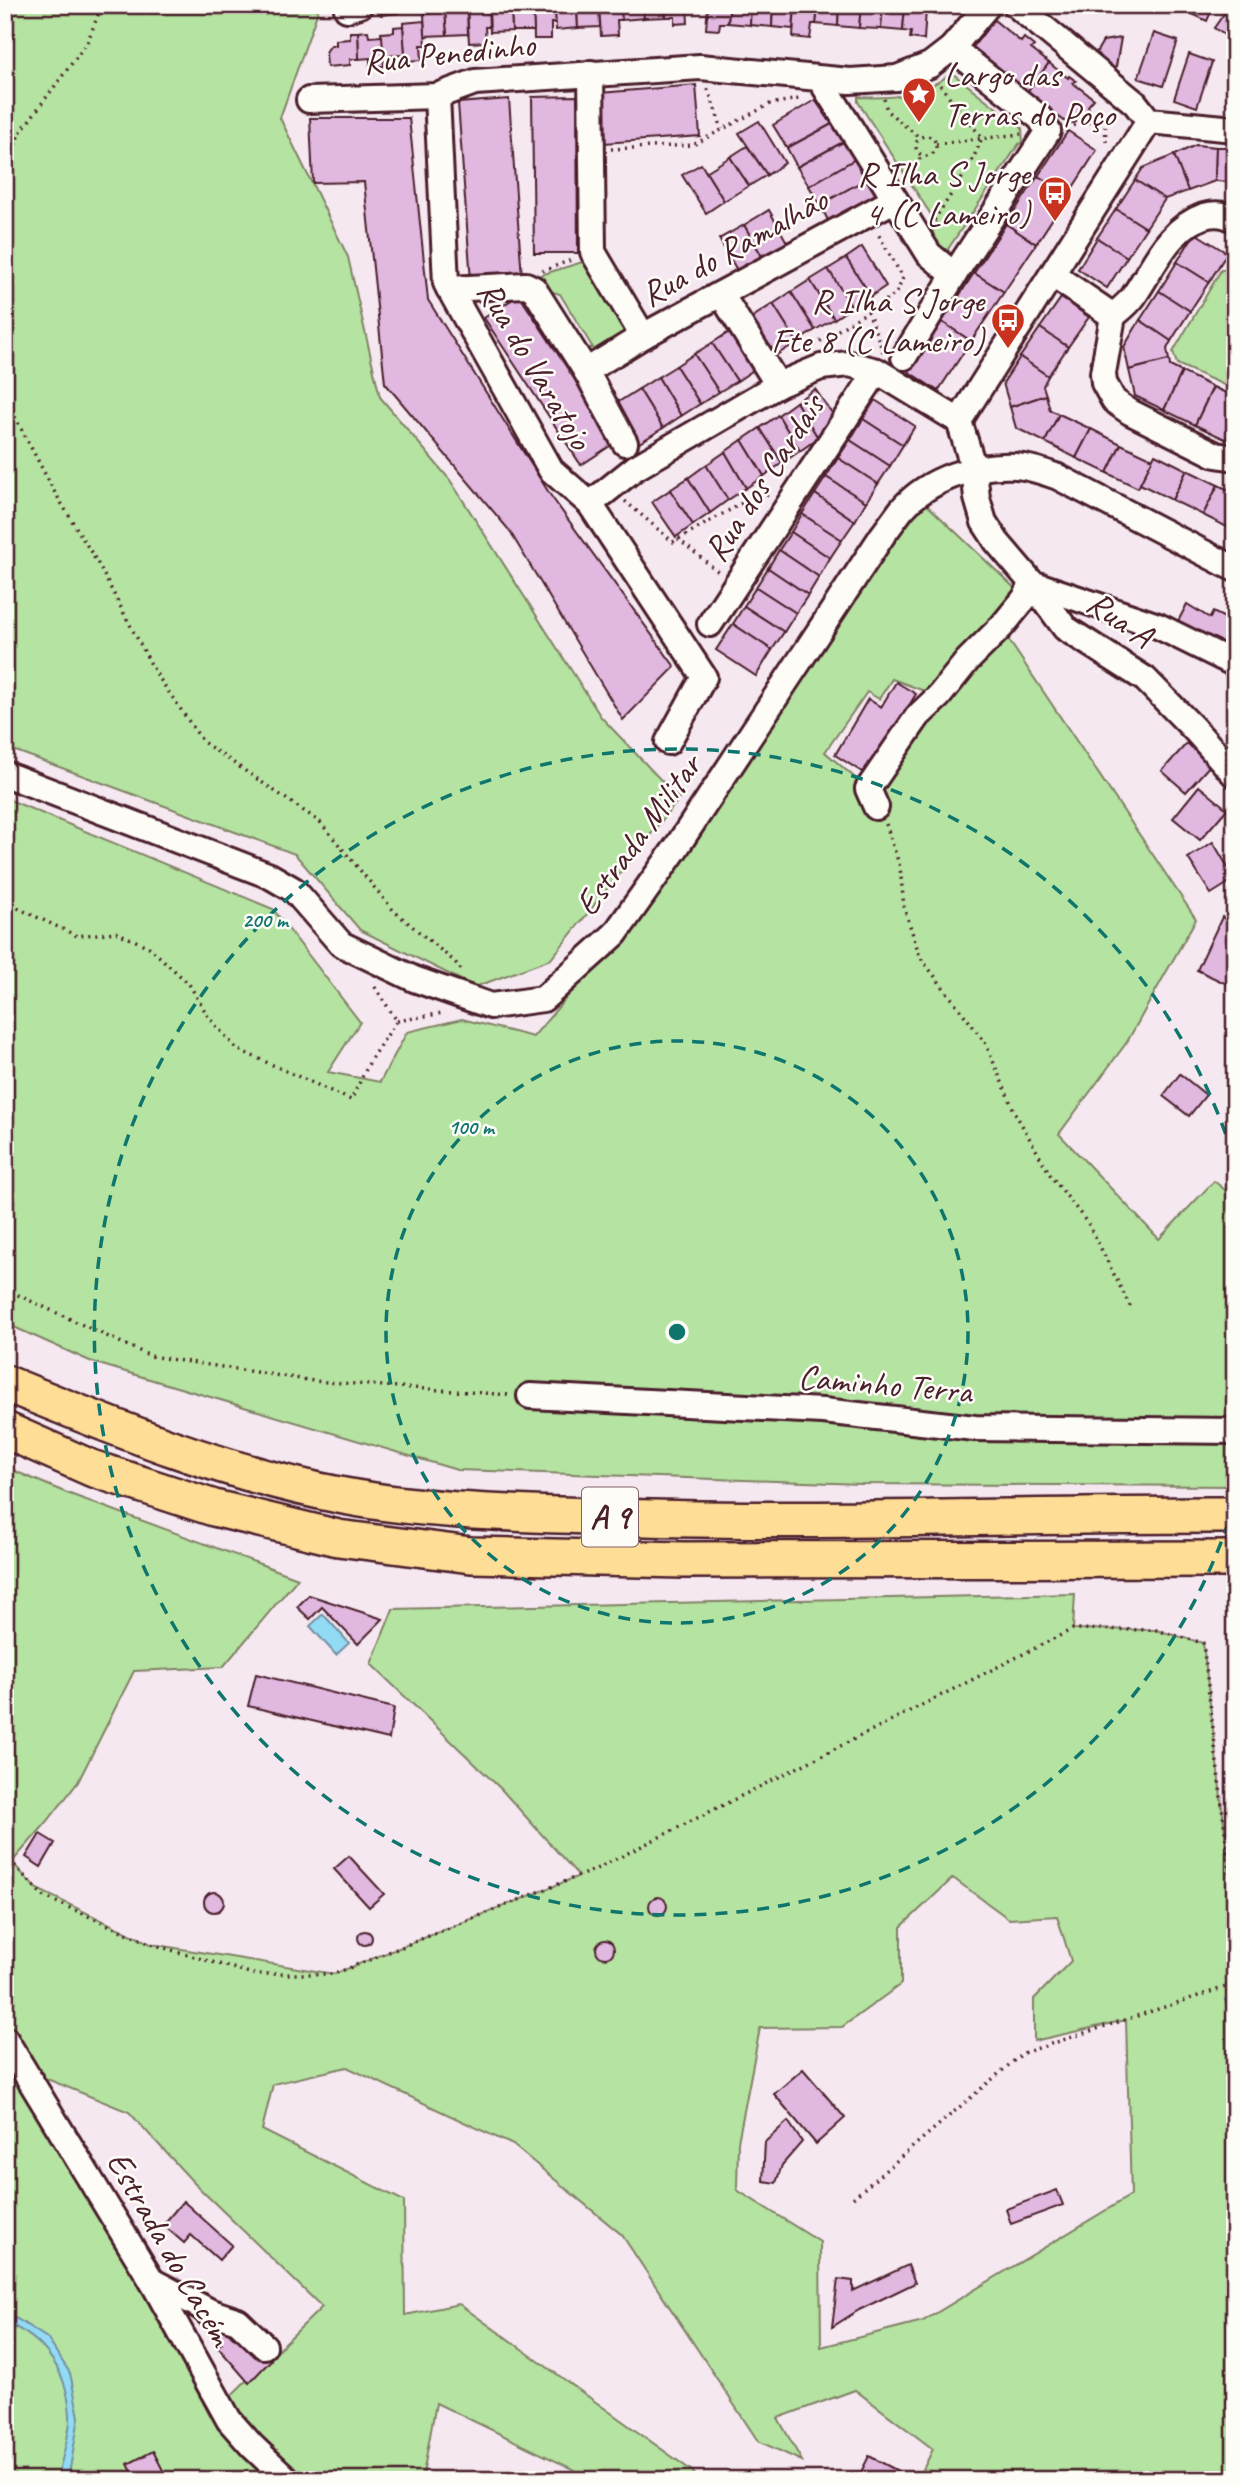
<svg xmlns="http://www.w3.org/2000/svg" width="1240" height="2485" font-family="Caveat,sans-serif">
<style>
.green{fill:#b5e3a1;stroke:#808166;stroke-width:2;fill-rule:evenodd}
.water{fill:#92dbf4;stroke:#7590a4;stroke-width:2}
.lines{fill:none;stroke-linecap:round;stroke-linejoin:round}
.stream{stroke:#7590a4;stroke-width:6}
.building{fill:#e1b8df;stroke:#4a1f2b;stroke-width:2}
.minor-casing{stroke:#4a1f2b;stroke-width:30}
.highway-casing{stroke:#4a1f2b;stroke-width:40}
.path{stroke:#4a1f2b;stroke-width:3.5;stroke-dasharray:2 5;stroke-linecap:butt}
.minor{stroke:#fdfcf7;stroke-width:24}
.highway{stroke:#fedd96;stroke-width:35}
.ring{fill:none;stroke:#0f766e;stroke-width:3.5;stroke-dasharray:12 9}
.labels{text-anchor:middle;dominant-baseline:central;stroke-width:5;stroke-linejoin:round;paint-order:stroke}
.shield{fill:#fdfcf7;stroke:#806168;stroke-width:2}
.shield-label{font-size:33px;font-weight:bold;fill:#4a1f2b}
.street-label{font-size:35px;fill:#4a1f2b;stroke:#fdfcf7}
.poi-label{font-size:35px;fill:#4a1f2b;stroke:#fdfcf7;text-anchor:end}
.centre{fill:#0f766e;stroke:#fdfcf7;stroke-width:3.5}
.ring-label{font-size:21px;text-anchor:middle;font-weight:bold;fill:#0f766e;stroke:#fdfcf7;stroke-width:5;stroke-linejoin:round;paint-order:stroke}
</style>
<rect width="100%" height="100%" fill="#f5e8f0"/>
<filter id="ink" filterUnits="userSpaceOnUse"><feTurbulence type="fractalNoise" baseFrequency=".0143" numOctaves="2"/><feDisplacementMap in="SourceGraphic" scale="14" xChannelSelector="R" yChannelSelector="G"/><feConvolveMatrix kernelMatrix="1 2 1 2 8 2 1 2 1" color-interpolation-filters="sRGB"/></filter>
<g filter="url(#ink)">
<!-- green -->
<g class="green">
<polygon points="5,5 314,5 318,11 280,118 348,257 380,397 450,480 601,717 679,799 551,959 475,987 360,930 295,854 5,747"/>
<path d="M952 73 1022 128 1023 143 1019 144 948 249 951 255 941 256 929 239 937 224 858 102V97C897 99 920 96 952 73Z"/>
<polygon points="589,260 630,335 592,359 580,347 593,348 560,294 543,289 531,278"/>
<polygon points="1230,269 1235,390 1177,364 1173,352 1221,270"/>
<path d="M922 500 1025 598 1002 626 1010 642 1196 919 1127 1042 1059 1134 1159 1239 1214 1181 1235 1198V1486L862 1484 457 1470 92 1362 5 1323V798L273 909 360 1022 328 1072 380 1082 407 1032 462 1019 533 1037 672 873ZM892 679 938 696 907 732 877 806 868 789 825 752 867 692 879 699Z"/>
<path d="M5 1467 67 1493 298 1578 223 1667 134 1671 78 1782 47 1822 12 1862 35 1888 151 1944 334 1974 579 1876 501 1789 371 1664 393 1609 1075 1594 1073 1629 1156 1630 1203 1643 1232 1892 1235 1891V2480H918L933 2449 855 2390 778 2418 802 2461 758 2441 622 2235 513 2145 347 2067 273 2084 262 2130 404 2201 405 2315 459 2304 692 2471 699 2480H595L436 2403 422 2480H5V2066L141 2282 210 2416 322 2307 194 2183 129 2112 5 2062ZM953 1878 1009 1919 1057 1916 1071 1961 1034 1999V2041L1126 2020 1131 2195 923 2321 821 2347 820 2242 737 2190 738 2142 760 2028 842 2027 901 1984V1927Z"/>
</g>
<!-- water -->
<g class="water">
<polygon points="323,1614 349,1643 336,1655 310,1626"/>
<path d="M5 2315 17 2319 47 2338 70 2373 79 2417 68 2480H58C60 2459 71 2436 70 2415 68 2374 45 2337 5 2323Z"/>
</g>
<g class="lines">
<!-- stream -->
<polyline class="stream" points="1227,2000 1235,2018"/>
</g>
<!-- building -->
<g class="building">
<polygon points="380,5 398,5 398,13 381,15"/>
<polygon points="467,5 488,5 489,27 485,27 486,42 469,43"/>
<polygon points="533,5 555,5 556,23 551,23 551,39 534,39"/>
<polygon points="555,5 577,5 578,28 556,30"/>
<polygon points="577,5 599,5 600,27 578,28"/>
<polygon points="599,5 621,5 622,20 617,20 618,35 601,36"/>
<polygon points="621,5 643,5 644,18 622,20"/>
<polygon points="643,5 665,5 666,17 644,18"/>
<polygon points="665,5 687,5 688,23 675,24 675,17 666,17"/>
<polygon points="708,5 730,5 728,23 720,23 719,30 706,29"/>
<polygon points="730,5 751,5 750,25 728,23"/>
<polygon points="751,5 773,5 772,27 750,25"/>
<polygon points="773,5 795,6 793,29 772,27"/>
<polygon points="818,5 839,5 838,26 816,24"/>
<polygon points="818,5 816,24 812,24 810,39 793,37 795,5"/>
<polygon points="839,5 861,5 859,28 838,26"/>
<polygon points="861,5 883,6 881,29 859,28"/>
<polygon points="896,5 905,5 903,31 881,29 883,6"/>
<polygon points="905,5 926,9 924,40 910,38 911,32 903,31"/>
<polygon points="1187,5 1214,5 1207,21 1184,10"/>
<polygon points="1230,5 1235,5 1235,42 1214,28"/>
<polygon points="511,8 533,8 534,31 512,31"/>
<polygon points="511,8 512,31 490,32 489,9"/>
<polygon points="467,11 468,34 447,35 445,12"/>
<polygon points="445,12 447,35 425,36 424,14"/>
<polygon points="994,20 1021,42 1024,38 1034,46 1031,49 1049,63 1027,92 983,62 986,58 973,47"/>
<polygon points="424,21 426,45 421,45 422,60 405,61 403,23"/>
<polygon points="403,26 405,55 383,56 381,33 394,32 394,27"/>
<polygon points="368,31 369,37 382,36 384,66 370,67 370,58 359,59 358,32"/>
<polygon points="350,32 358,32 359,59 350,59 350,65 327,67 326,52 331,45 336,45 336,40 350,39"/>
<polygon points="1154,33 1178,41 1163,86 1138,78"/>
<polygon points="1121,38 1115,72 1093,58 1103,41"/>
<polygon points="1189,54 1212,62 1197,107 1174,99"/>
<polygon points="1049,63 1068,78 1069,76 1076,81 1073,83 1094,99 1088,106 1090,111 1082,113 1083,116 1075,119 1076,122 1068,124 1059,117 1057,120 1030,99 1033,96 1027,92"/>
<polygon points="696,85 700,136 604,143 600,93"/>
<polygon points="577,96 578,253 534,253 532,97"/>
<polygon points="509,99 522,277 471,281 458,103"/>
<polygon points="815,100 832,124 787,148 773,125"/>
<polygon points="310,118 409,118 428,300 551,496 675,667 623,720 509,530 385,383 364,182 313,183"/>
<polygon points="759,121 785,163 767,175 739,133"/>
<polygon points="832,124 845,141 797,167 787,148"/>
<polygon points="1068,131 1097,150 1068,195 1038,176"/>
<polygon points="845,141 857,158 809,186 797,167"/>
<polygon points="1196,145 1216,147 1215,181 1188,191 1174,155"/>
<polygon points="747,146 767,175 749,186 730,157"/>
<polygon points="1216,147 1235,147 1235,182 1215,181"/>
<polygon points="1174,155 1188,191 1165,199 1135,180 1143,168"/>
<polygon points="730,157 749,186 724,201 706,172"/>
<polygon points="857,158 870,177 820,205 809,186"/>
<polygon points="701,164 724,201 706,213 682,175"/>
<polygon points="1038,176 1068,195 1036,244 1006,224"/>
<polygon points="870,177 883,194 830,224 820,205"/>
<polygon points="1135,180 1165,199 1146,228 1116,209"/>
<polygon points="1116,209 1146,228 1127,257 1097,238"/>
<polygon points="769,210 788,244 763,258 744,225"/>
<polygon points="1006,224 1036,244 1004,292 974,273"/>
<polygon points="744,225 763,258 738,272 719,239"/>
<polygon points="1195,233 1227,253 1209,282 1177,262"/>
<polygon points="1097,238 1127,257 1107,288 1078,269"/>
<polygon points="862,247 886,286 871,296 846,258"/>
<polygon points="846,258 871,296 852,307 828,269"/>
<polygon points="1177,262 1209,282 1190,311 1159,291"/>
<polygon points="828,269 852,307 834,319 810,280"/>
<polygon points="974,273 1004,292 971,341 942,322"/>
<polygon points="810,280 834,319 815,330 791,292"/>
<polygon points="1159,291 1190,311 1171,341 1140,320"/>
<polygon points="791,292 815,330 797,342 773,304"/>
<polygon points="519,295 616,442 581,465 484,318"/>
<polygon points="1061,298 1089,317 1068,347 1040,328"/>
<polygon points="773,304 797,342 767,361 743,323"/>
<polygon points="1140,320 1171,341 1167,349 1169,360 1129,370 1124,347"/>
<polygon points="942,322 971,341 938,391 909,372"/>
<polygon points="1040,328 1068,347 1048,376 1020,357"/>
<polygon points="731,331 755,369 737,381 712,343"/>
<polygon points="712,343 737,381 719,392 694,354"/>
<polygon points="694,354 719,392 700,404 676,366"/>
<polygon points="1020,357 1048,376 1043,386 1046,395 1010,407 1003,383"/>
<polygon points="1169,360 1170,366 1182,372 1164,410 1135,396 1129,370"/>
<polygon points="676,366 700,404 681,416 658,377"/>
<polygon points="1182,372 1213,387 1195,425 1164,410"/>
<polygon points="658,377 681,416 663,428 639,389"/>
<polygon points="1213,387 1235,397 1235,424 1227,440 1195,425"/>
<polygon points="639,389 663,428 636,445 612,406"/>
<polygon points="815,389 839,423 818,438 796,402"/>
<polygon points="1046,395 1050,410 1059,414 1045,442 1016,428 1010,407"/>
<polygon points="875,400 915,426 903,445 863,419"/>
<polygon points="796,402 818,438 800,451 778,415"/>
<polygon points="1059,414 1091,429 1076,458 1045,442"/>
<polygon points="778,415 800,451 782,463 760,428"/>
<polygon points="863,419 903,445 890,466 850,440"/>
<polygon points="760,428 782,463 764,476 742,440"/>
<polygon points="1091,429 1121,444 1107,473 1076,458"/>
<polygon points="742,440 764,476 746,488 725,452"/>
<polygon points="850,440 890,466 878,484 838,458"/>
<polygon points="1121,444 1153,459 1138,488 1107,473"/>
<polygon points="725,452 746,488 728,500 706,465"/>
<polygon points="1155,454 1187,470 1172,500 1140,484"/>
<polygon points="838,458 878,484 866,502 826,477"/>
<polygon points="706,465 728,500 710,513 688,478"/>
<polygon points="1187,470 1218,485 1203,515 1172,500"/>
<polygon points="826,477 866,502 855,521 815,494"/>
<polygon points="688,478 710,513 693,525 670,490"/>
<polygon points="1218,485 1235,493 1235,531 1203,515"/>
<polygon points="670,490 693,525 676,537 652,502"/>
<polygon points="815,494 855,521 842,540 802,514"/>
<polygon points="802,514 842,540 830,558 791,532"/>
<polygon points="791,532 830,558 819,577 779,550"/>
<polygon points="779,550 819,577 808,595 768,568"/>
<polygon points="768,568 808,595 796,613 756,587"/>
<polygon points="756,587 796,613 784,632 744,606"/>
<polygon points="1187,604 1210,618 1213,612 1235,623 1219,649 1176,625"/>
<polygon points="744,606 784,632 772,650 733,624"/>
<polygon points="733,624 772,650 756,676 716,650"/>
<polygon points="896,682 916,694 867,775 835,755 868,699 881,707"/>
<polygon points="1187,743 1211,764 1186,792 1162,771"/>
<polygon points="1199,786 1227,809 1200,840 1173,818"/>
<polygon points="1213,842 1235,879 1211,894 1188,858"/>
<polygon points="1222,917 1235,923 1235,988 1197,970"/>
<polygon points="1180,1074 1206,1095 1189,1116 1163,1096"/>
<polygon points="309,1595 383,1619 358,1644 322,1607 310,1619 297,1607"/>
<polygon points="1235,1651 1235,1675 1226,1676 1227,1652"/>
<polygon points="256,1674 394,1708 389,1739 248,1706"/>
<polygon points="40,1834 55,1843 41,1867 26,1857"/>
<polygon points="349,1856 384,1894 369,1907 334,1869"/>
<circle cx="214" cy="1902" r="10"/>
<circle cx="658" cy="1906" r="9"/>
<circle cx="365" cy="1938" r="7"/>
<circle cx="605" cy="1949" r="9"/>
<polygon points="803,2069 845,2118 816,2144 774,2094"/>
<polygon points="788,2121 802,2142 782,2165 776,2183 763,2181 765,2142"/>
<polygon points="1057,2190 1063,2205 1011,2224 1006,2209"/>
<polygon points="183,2201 232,2245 219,2260 191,2235 184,2243 163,2225"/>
<polygon points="908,2265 915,2283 859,2310 832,2327 838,2279 853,2281 853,2291"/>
<polygon points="196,2308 217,2320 235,2339 242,2332 271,2360 249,2383 217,2346 222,2343 190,2316"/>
<polygon points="153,2451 168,2480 136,2480 128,2464"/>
<polygon points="869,2456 898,2471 893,2480 857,2480"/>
</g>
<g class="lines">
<!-- minor casing -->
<g class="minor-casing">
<g id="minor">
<polyline points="1016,5 1135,103 1149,121 1235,129"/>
<polyline points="347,9 360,5"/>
<polyline points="591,73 593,252 643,336"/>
<polyline points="820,79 929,254 954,275 1048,131 1040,118 952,48"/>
<polyline points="437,96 446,283 551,470 590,504 704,677 668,742"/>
<polyline points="309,100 437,96 475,82 700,67 850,81 897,78 930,65 952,48 988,5"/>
<polyline points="1149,121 959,421 974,469 977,498 984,522 997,542 1032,583 1065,628 1145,679 1195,730 1235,775"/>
<path d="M1235 220C1225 213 1215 213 1204 216 1167 229 1154 267 1133 297 1128 304 1120 310 1113 316L1103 373 1104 383 1114 401 1130 412 1216 455 1235 458"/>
<polyline points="1053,275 1113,316"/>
<polyline points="449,289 526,285 534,289 586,371 643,336 894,200"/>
<polyline points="721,294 778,385"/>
<polyline points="904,357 954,275"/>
<polyline points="586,371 625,443"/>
<polyline points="590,504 635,468 778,385 821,367 849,364 877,371 959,421"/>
<polyline points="710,624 877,371"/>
<path d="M5 774 270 876 294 890 341 944 414 979 491 1006 543 999 615 934 676 848 882 536C889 527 895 518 902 509 929 478 975 464 1016 466 1031 467 1044 472 1058 477L1235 569"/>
<polyline points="876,807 868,789 918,716 939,696 967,661 1002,626 1025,598 1032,583 1158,626 1235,664"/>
<polyline points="530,1396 823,1411 975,1428 1235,1431"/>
<polyline points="5,2039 152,2281 229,2420 252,2446 288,2480"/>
<polyline points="152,2281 211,2312 238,2321 264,2346"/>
</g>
</g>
<!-- highway casing -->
<g class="highway-casing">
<g id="highway">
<path d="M5 1383C115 1428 227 1474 344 1496 424 1511 507 1513 588 1516 803 1525 1019 1514 1235 1515"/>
<polyline points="5,1430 91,1468 214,1508 338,1538 471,1555 684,1560 1235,1559"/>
</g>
</g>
<!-- path -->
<g class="path">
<polyline points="708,89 722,129"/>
<polyline points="884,99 887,111 920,138"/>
<polyline points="1105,119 1106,145"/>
<polyline points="1067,127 1105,119 1116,113"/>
<circle cx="926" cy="146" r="10"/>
<polyline points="936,144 1021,134"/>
<polyline points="611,149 693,145 770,104 799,99"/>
<polyline points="5,171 19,134 87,43 102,5"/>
<polyline points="906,176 922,156"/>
<polyline points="934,220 970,166 982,138 940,85"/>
<polyline points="542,271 574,259"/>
<polyline points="868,311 883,352"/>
<polyline points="814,345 896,294 903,278 877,232"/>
<polyline points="5,398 54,491 97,562 155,672 203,742 320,822 394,911 455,962 463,972"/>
<polyline points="625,501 673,542 751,498 768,495"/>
<polyline points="678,539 720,573"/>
<polyline points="886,824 900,867 904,907 920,957 985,1042 1015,1113 1051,1176 1089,1225 1131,1308"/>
<polyline points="5,902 77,936 116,932 149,947 189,984 209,1018 237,1049 351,1100 372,1057 397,1021 373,984"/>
<polyline points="397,1021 443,1013"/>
<polyline points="5,1289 150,1356 314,1381 510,1395"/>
<polyline points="5,1855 43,1896 151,1944 253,1974 334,1974 594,1870 1073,1629 1156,1630 1203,1643 1235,1917"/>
<polyline points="853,2198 1023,2053 1235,1984"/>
</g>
<!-- minor -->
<use href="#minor" class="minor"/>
<!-- highway -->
<use href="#highway" class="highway"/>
</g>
</g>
<!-- distance rings -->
<g class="ring">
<circle cx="677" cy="1332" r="291"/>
<path d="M1235 1502A583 583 0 1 1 1235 1162"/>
</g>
<!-- icons -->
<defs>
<g id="sight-pin" transform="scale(1.75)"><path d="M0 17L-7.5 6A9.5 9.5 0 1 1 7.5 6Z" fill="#c8321e" stroke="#fdfcf7"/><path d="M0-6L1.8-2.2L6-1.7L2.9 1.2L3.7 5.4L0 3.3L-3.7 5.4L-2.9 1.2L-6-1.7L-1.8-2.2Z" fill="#fff"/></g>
<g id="bus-pin" transform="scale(1.75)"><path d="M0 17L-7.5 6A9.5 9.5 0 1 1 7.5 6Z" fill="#c8321e" stroke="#fdfcf7"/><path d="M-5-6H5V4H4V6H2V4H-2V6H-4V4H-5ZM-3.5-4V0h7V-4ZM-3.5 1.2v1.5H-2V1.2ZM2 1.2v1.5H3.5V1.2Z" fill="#fff"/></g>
</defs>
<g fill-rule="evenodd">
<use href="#sight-pin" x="919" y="94"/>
<use href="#bus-pin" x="1055" y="193"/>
<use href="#bus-pin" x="1008" y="320"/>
</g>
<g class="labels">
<!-- shield labels -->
<rect class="shield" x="582" y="1487.5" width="56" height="59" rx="5"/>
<g class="shield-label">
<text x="610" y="1517">A 9</text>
</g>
<!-- street labels -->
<g class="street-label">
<text transform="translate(449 53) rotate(-6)">Rua Penedinho</text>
<text transform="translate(734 247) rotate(-29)">Rua do Ramalhão</text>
<text transform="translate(535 365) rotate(59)">Rua do Varatojo</text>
<text transform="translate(764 478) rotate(-57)">Rua dos Cardais</text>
<text transform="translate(1120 619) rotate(35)">Rua A</text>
<text transform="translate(638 835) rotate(-54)">Estrada Militar</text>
<text transform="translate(885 1384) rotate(5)">Caminho Terra</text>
<text transform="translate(170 2248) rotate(60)">Estrada do Cacém</text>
</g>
<!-- poi labels -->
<g class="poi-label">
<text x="944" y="74" text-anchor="start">Largo das<tspan x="944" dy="40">Terras do Poço</tspan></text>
<text x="1030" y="173">R Ilha S Jorge<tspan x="1030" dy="40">4 (C Lameiro)</tspan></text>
<text x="984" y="300">R Ilha S Jorge<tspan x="984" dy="40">Fte 8 (C Lameiro)</tspan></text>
</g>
</g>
<circle cx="677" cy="1332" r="10" class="centre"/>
<g class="ring-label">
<text x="265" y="927">200 m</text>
<text x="471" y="1134">100 m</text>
</g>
<!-- margin -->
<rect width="1240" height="2485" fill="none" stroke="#fdfcf7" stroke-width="28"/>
<rect x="14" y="14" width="1212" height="2457" fill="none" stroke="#4a1f2b" stroke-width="2.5" filter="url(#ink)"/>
</svg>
